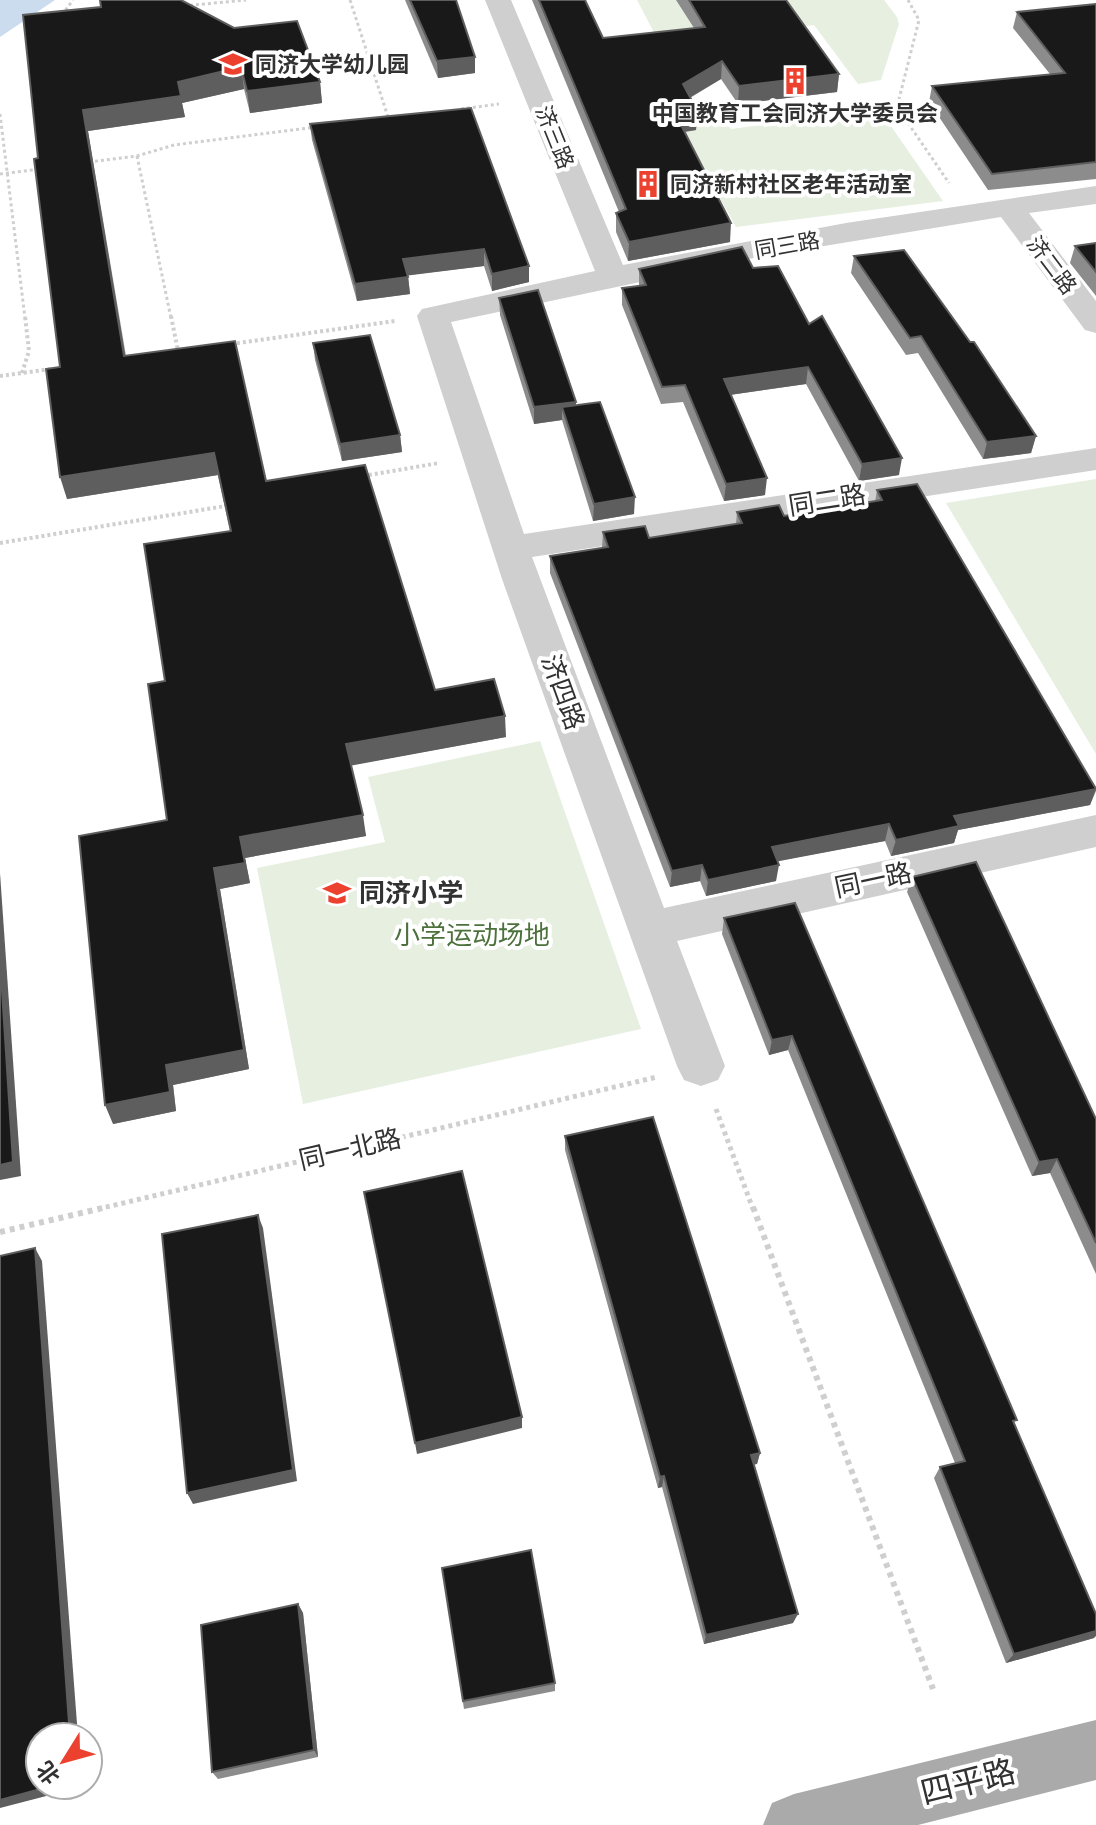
<svg xmlns="http://www.w3.org/2000/svg" width="1096" height="1825" font-family="'Space Grotesk','Noto Sans SC',sans-serif">
<style>
.green{fill:#e6efe0}
.water{fill:#ccdcef}
.lines{fill:none;stroke-linecap:round;stroke-linejoin:round}
.path-far3{stroke:#cfcfcf;stroke-width:3;stroke-dasharray:3 3;stroke-linecap:butt}
.path-far2{stroke:#cfcfcf;stroke-width:4;stroke-dasharray:3 3;stroke-linecap:butt}
.path-far1{stroke:#cfcfcf;stroke-width:5;stroke-dasharray:4 4;stroke-linecap:butt}
.path{stroke:#cfcfcf;stroke-width:6;stroke-dasharray:5 5;stroke-linecap:butt}
.minor{fill:#cfcfcf;fill-rule:evenodd}
.primary{fill:#aaa;fill-rule:evenodd}
.wall{fill:#8c8c8c}
.shaded-wall{fill:#5e5e5e}
.building{fill:#191919;stroke:#5e5e5e;stroke-width:2}
.labels{text-anchor:middle;dominant-baseline:central;stroke-width:8;stroke-linejoin:round;paint-order:stroke}
.far-poi-label{font-size:22px;font-weight:bold;fill:#323232;stroke:#fff;text-anchor:start}
.far-street-label{font-size:22px;fill:#323232;stroke:#fff}
.street-label{font-size:26px;fill:#323232;stroke:#fff}
.poi-label{font-size:26px;font-weight:bold;fill:#323232;stroke:#fff;text-anchor:start}
.park-label{font-size:26px;fill:#4c713c;stroke:#fff}
.near-street-label{font-size:32px;fill:#323232;stroke:#fff}
</style>
<rect width="100%" height="100%" fill="#fff"/>
<!-- green -->
<g class="green">
<polygon points="637,0 884,0 897,17 899,24 881,80 858,84 814,25 660,44"/>
<polygon points="879,109 943,201 736,227 677,120 722,113 731,129"/>
<polygon points="1096,479 1096,754 946,503"/>
<polygon points="540,741 641,1029 303,1104 257,868 385,842 368,777"/>
</g>
<!-- water -->
<polygon class="water" points="0,0 55,0 0,37"/>
<g class="lines">
<!-- path-far3 -->
<g class="path-far3">
<polyline points="350,0 389,120"/>
<polyline points="908,0 919,20 897,107 949,183"/>
<polyline points="184,6 246,0"/>
<polyline points="62,15 73,0"/>
<polyline points="461,109 499,104"/>
<polyline points="0,114 25,318"/>
<polyline points="137,156 171,318"/>
<polyline points="89,162 137,156 174,145 316,127"/>
<polyline points="0,174 40,169"/>
</g>
<!-- path-far2 -->
<g class="path-far2">
<polyline points="171,316 178,351"/>
<polyline points="231,344 395,321"/>
<polyline points="22,373 29,351 25,316"/>
<polyline points="0,376 51,369"/>
<polyline points="363,476 439,463"/>
<polyline points="0,543 232,505"/>
</g>
<!-- path-far1 -->
<g class="path-far1">
<polyline points="716,1109 753,1209"/>
<polyline points="98,1209 657,1077"/>
</g>
<!-- path -->
<g class="path">
<polyline points="753,1207 933,1689"/>
<polyline points="0,1232 107,1207"/>
</g>
<!-- minor -->
<polygon class="minor" points="485,0 511,0 623,265 846,223 1096,186 1096,204 1029,213 1096,301 1096,333 1085,330 1001,217 763,256 451,322 524,534 1096,448 1096,470 532,557 664,908 1096,815 1096,847 677,941 725,1066 718,1080 701,1086 684,1080 677,1066 502,579 417,316 422,309 595,271"/>
<!-- primary -->
<polygon class="primary" points="1096,1720 1096,1780 918,1825 763,1825 772,1803 794,1794"/>
</g>
<!-- wall -->
<g class="wall">
<polygon points="405,0 456,0 475,73 438,78"/>
<polygon points="532,0 585,0 603,38 694,28 676,0 786,0 839,74 837,92 738,104 721,79 690,98 696,130 685,132 730,242 628,261 616,232 616,213 619,212"/>
<polygon points="1096,4 1096,179 988,190 929,102 932,86 1050,74 1013,28 1017,12"/>
<polygon points="101,7 320,82 322,103 250,113 244,89 182,103 185,117 88,131 126,356 266,481 435,690 506,737 351,765 366,836 245,858 250,883 220,889 249,1069 173,1085 176,1111 113,1124 167,820 165,681 230,531 218,475 67,499 60,367 38,158"/>
<polygon points="310,124 529,266 529,282 492,291 484,266 408,275 410,294 357,301 312,140"/>
<polygon points="1096,243 1096,296 1070,263 1075,246"/>
<polygon points="854,256 1036,436 1031,453 983,459 918,353 906,355 851,273"/>
<polygon points="753,268 809,324 899,475 859,481 806,384 730,395 765,495 724,501 683,402 661,404 622,305 622,288 639,286 639,269"/>
<polygon points="499,298 576,405 634,514 593,521 562,420 534,424 500,315"/>
<polygon points="313,343 400,435 402,452 342,461 315,360"/>
<polygon points="877,490 1096,787 1096,791 1090,805 958,830 954,843 891,856 885,841 777,861 776,881 706,896 700,881 670,887 550,573 550,556 602,548 603,532 649,538 736,524 737,512 784,516 875,502"/>
<polygon points="912,877 1096,1119 1096,1274 1050,1173 1032,1176 907,892"/>
<polygon points="724,918 1014,1424 1094,1638 1006,1663 934,1478 940,1467 955,1463 788,1050 769,1055 722,934"/>
<polygon points="565,1136 760,1453 757,1464 754,1464 793,1623 704,1644 662,1487 658,1488 565,1150"/>
<polygon points="442,1568 555,1683 555,1691 464,1709"/>
<polygon points="298,1604 303,1613 318,1757 218,1779 212,1772"/>
</g>
<!-- shaded-wall -->
<g class="shaded-wall">
<polygon points="475,57 475,73 438,78 437,61"/>
<polygon points="722,61 721,79 682,102 683,84"/>
<polygon points="241,67 244,89 182,103 185,117 88,131 129,379 124,356 83,110 178,82"/>
<polygon points="839,74 837,92 738,104 739,86"/>
<polygon points="320,82 322,103 250,113 247,91"/>
<polygon points="698,112 696,130 675,133 676,115"/>
<polygon points="731,223 730,242 628,261 629,242"/>
<polygon points="484,249 484,266 404,276 403,259"/>
<polygon points="529,266 529,282 492,291 492,274"/>
<polygon points="408,277 410,294 357,301 355,284"/>
<polygon points="808,367 806,384 722,396 724,379"/>
<polygon points="576,402 576,419 562,407 562,420 534,424 534,407"/>
<polygon points="400,435 402,452 342,461 340,444"/>
<polygon points="1036,436 1031,453 983,459 987,442"/>
<polygon points="214,453 218,475 67,499 60,477"/>
<polygon points="902,458 899,475 859,481 862,464"/>
<polygon points="767,478 765,495 724,501 726,484"/>
<polygon points="635,497 634,514 593,521 594,504"/>
<polygon points="505,716 506,737 349,766 346,744"/>
<polygon points="1096,789 1090,805 958,830 954,843 891,856 896,840 954,816"/>
<polygon points="363,815 366,836 245,858 250,883 220,889 249,1069 173,1085 176,1111 113,1124 105,1105 166,1065 214,868 240,837"/>
<polygon points="889,824 885,841 769,863 772,847"/>
<polygon points="702,865 700,881 670,887 672,871"/>
<polygon points="779,865 776,881 706,896 708,880"/>
<polygon points="0,873 21,1176 0,1180"/>
<polygon points="792,1036 788,1050 769,1055 772,1040"/>
<polygon points="1057,1159 1050,1173 1032,1176 1039,1162"/>
<polygon points="258,1215 263,1228 297,1481 193,1504 187,1493"/>
<polygon points="35,1248 42,1261 78,1737 70,1737"/>
<polygon points="522,1417 522,1428 417,1454 415,1443"/>
<polygon points="760,1453 757,1464 748,1466 751,1455"/>
<polygon points="664,1476 662,1487 658,1488 660,1477"/>
<polygon points="298,1604 303,1613 318,1757 314,1750"/>
<polygon points="798,1614 793,1623 704,1644 706,1635"/>
<polygon points="1096,1631 1096,1636 1094,1638 1006,1663 1014,1654"/>
<polygon points="55,1785 81,1785 81,1787 0,1808 0,1800"/>
</g>
<!-- building -->
<g class="building">
<polygon points="100,0 181,0 234,28 297,21 320,82 247,91 241,67 178,82 181,96 83,110 124,356 235,341 266,481 365,465 435,690 494,679 505,716 346,744 363,815 240,837 245,863 214,868 244,1050 166,1065 170,1092 105,1105 79,836 167,820 148,684 165,681 144,544 231,531 214,453 60,477 46,369 60,367 34,159 38,158 23,15 101,7"/>
<polygon points="410,0 456,0 475,57 437,61"/>
<polygon points="539,0 585,0 603,38 705,27 689,0 786,0 839,74 739,86 722,61 683,84 698,112 676,115 731,223 629,242 616,213 626,209"/>
<polygon points="1096,4 1096,162 992,174 932,86 1065,73 1017,12"/>
<polygon points="471,108 529,266 492,274 484,249 403,259 408,277 355,284 310,124"/>
<polygon points="1096,243 1096,272 1075,246"/>
<polygon points="742,247 753,268 778,266 809,324 822,316 902,458 862,464 808,367 724,379 767,478 726,484 685,385 662,387 622,288 646,285 639,269"/>
<polygon points="904,250 970,342 974,342 1036,436 987,442 921,336 910,338 854,256"/>
<polygon points="538,290 576,402 534,407 499,298"/>
<polygon points="370,335 400,435 340,444 313,343"/>
<polygon points="600,402 635,497 594,504 562,407"/>
<polygon points="917,484 1096,789 954,816 959,826 896,840 889,824 772,847 779,865 708,880 702,865 672,871 550,556 608,547 603,532 645,526 649,538 742,523 737,512 779,505 784,516 882,500 877,490"/>
<polygon points="976,862 1096,1119 1096,1243 1057,1159 1039,1162 912,877"/>
<polygon points="795,903 1017,1420 1013,1421 1096,1614 1096,1631 1014,1654 940,1467 965,1461 792,1036 772,1040 724,918"/>
<polygon points="0,959 13,1162 0,1165"/>
<polygon points="653,1117 760,1453 751,1455 798,1614 706,1635 664,1476 660,1477 565,1136"/>
<polygon points="462,1171 522,1417 415,1443 364,1192"/>
<polygon points="258,1215 293,1470 187,1493 162,1234"/>
<polygon points="35,1248 70,1737 40,1737 40,1785 55,1785 0,1800 0,1256"/>
<polygon points="531,1550 555,1683 463,1701 442,1568"/>
<polygon points="298,1604 314,1750 212,1772 201,1625"/>
</g>
<!-- icons -->
<defs>
<g id="school-bare" transform="scale(2.16)"><path d="M0-5L7-2L0 1L-7-2ZM-4 1L0 2.5L4 1V4Q0 6-4 4Z" fill="#ed4130" stroke="#fff" stroke-width="2.5" paint-order="stroke"/></g>
<g id="building-bare" transform="scale(2.16)"><path d="M-4-6H4V6H1V3H-1V6H-4ZM-2.5-4.3h1.7v1.8h-1.7ZM.8-4.3h1.7v1.8H.8ZM-2.5-1h1.7V.8h-1.7ZM.8-1h1.7V.8H.8Z" fill="#ed4130" stroke="#fff" stroke-width="2.5" paint-order="stroke"/></g>
</defs>
<g fill-rule="evenodd">
<use href="#school-bare" x="233" y="64"/>
<use href="#building-bare" x="795" y="81"/>
<use href="#building-bare" x="648" y="184"/>
<use href="#school-bare" x="337" y="893"/>
</g>
<g class="labels">
<!-- far-poi labels -->
<g class="far-poi-label">
<text x="255" y="64">同济大学幼儿园</text>
<text x="795" y="113" text-anchor="middle">中国教育工会同济大学委员会</text>
<text x="670" y="184">同济新村社区老年活动室</text>
</g>
<!-- far-street labels -->
<g class="far-street-label">
<text transform="translate(555 137) rotate(68)">济三路</text>
<text transform="translate(787 245) rotate(-10)">同三路</text>
<text transform="translate(1052 265) rotate(53)">济二路</text>
</g>
<!-- street labels -->
<g class="street-label">
<text transform="translate(827 500) rotate(-9)">同二路</text>
<text transform="translate(563 692) rotate(70)">济四路</text>
<text transform="translate(873 880) rotate(-12)">同一路</text>
<text transform="translate(350 1149) rotate(-13)">同一北路</text>
</g>
<!-- poi labels -->
<g class="poi-label">
<text x="359" y="893">同济小学</text>
</g>
<!-- park labels -->
<g class="park-label">
<text x="472" y="935">小学运动场地</text>
</g>
<!-- near-street labels -->
<g class="near-street-label">
<text transform="translate(968 1782) rotate(-14)">四平路</text>
</g>
</g>
<!-- north arrow -->
<g transform="translate(64 1761) rotate(233)"><circle r="38" fill="#ffffff" stroke="#adadad" stroke-width="2"/>
<path d="M0-6L14 30L0 20L-14 30Z" fill="#ed4130"/>
<text y="-12" font-size="22" font-weight="bold" text-anchor="middle" fill="#323232">北</text>
</g>
</svg>
